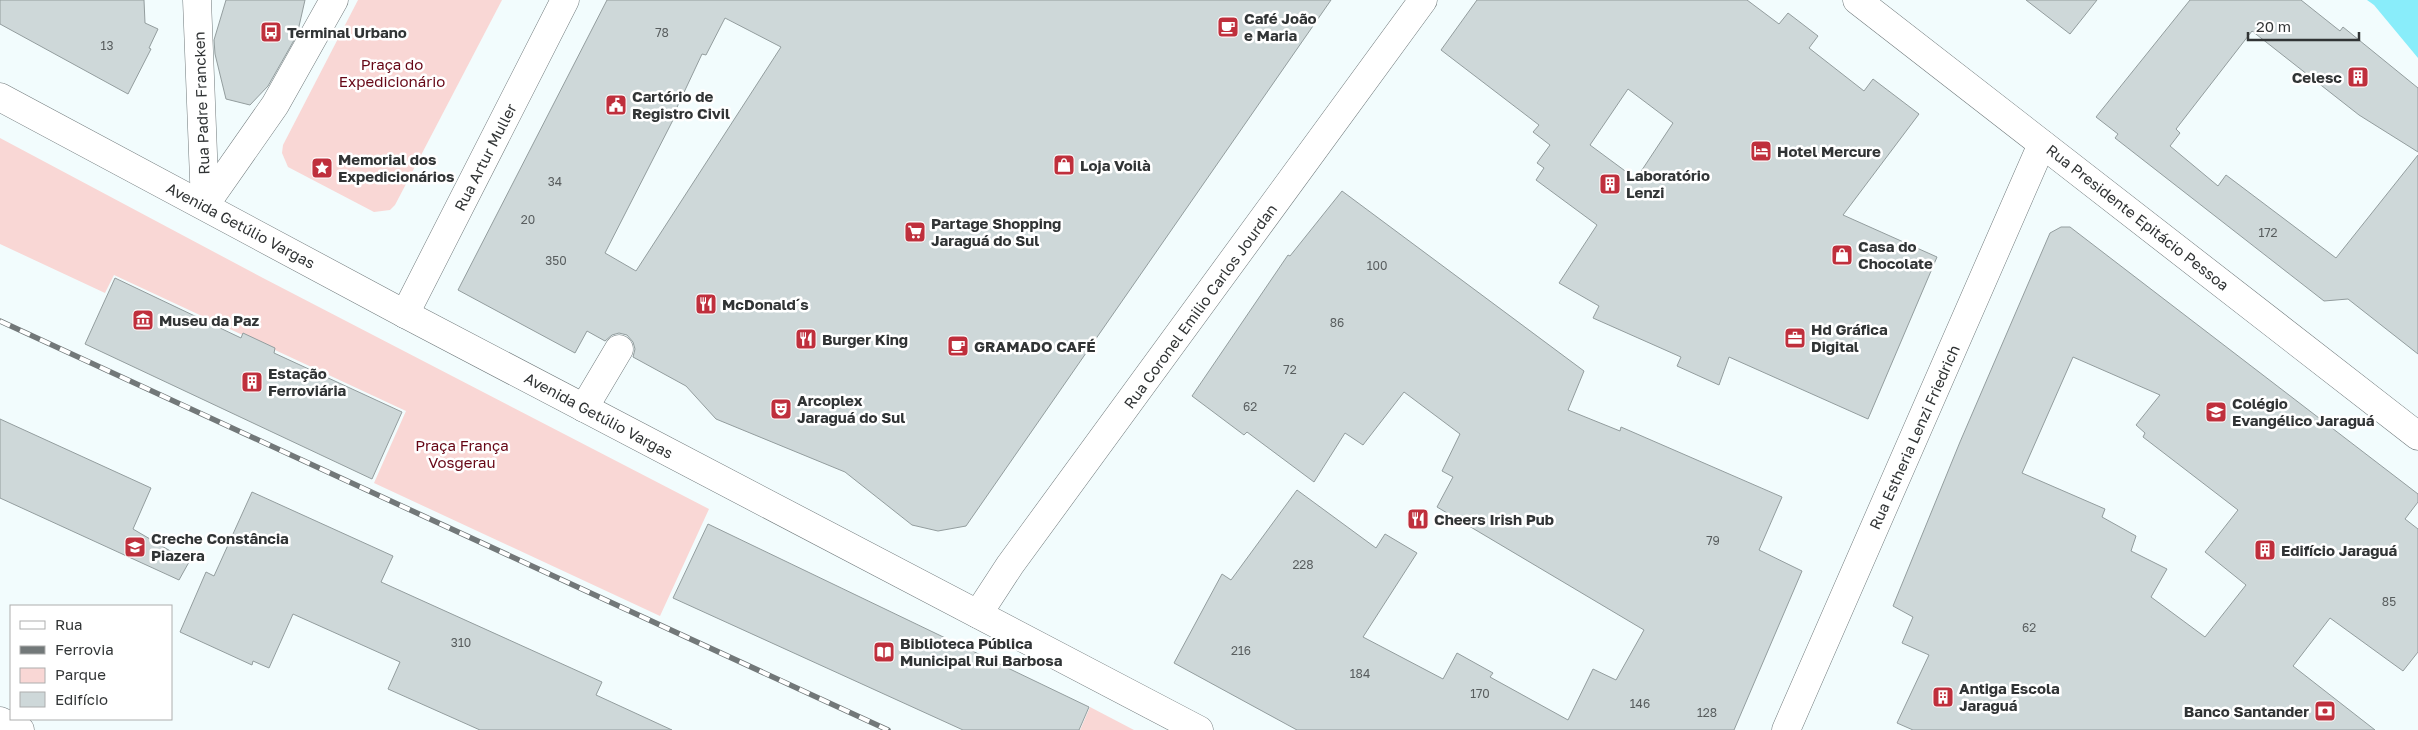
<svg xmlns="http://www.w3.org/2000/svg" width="2418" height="730" font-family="'Golos Text',sans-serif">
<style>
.green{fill:#f9d7d5}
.water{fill:#89edfa}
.building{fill:#ced8d9;stroke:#939d9e;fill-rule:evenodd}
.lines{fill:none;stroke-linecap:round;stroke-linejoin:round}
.minor-casing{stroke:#717a7c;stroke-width:29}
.major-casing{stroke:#717a7c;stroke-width:29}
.highway-casing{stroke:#717a7c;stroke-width:29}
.minor{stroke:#fff;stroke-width:28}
.major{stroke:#fff;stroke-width:28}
.highway{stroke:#fff;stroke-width:28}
.rail-casing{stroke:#727879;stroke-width:5.5}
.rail{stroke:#fff;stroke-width:4;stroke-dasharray:11;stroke-linecap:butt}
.labels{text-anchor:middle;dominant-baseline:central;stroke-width:5;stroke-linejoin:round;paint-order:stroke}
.number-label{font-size:12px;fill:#585d5e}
.poi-label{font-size:15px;font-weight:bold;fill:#313435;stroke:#fff;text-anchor:start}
.park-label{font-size:15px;fill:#660615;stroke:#fff}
.street-label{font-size:15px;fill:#313435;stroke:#fff}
</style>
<rect width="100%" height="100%" fill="#f2fcfd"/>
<!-- green -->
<g class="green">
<polygon points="358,0 502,0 395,205 390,210 374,212 288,167 282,153 283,145"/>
<polygon points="0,138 263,278 709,509 660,616 374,483 406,411 114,275 105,293 0,244"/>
<polygon points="1090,707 1134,730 1080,730"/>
</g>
<!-- water -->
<polygon class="water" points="2367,0 2418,0 2418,58 2374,5"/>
<!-- building -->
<g class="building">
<polygon points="0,0 144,0 145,23 158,29 149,48 151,49 128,94 0,24"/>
<polygon points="226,0 305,0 297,35 268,86 250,105 226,99 215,54 214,40"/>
<path d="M607 0H1331L966 526 938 531 912 525 845 472 716 419 686 386 633 357 635 349 633 342 627 335 619 333 612 335 605 341 587 331 575 353 458 290ZM725 18 781 47 636 271 605 253 673 120H671L702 54 706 55Z"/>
<path d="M1477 0H1747L1779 24 1788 13 1818 36 1809 48 1864 91 1873 79 1919 114 1843 215 1937 257 1868 419 1729 357 1719 385 1677 366 1681 357 1593 318 1599 306 1559 283 1597 225 1536 180 1544 168 1537 163 1550 145 1533 132 1539 125 1441 50ZM1628 89 1673 123 1636 179 1590 145Z"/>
<polygon points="2026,0 2097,0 2070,34"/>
<polygon points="2190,0 2301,0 2340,31 2343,27 2418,88 2418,152 2359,115 2252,31 2176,129 2180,133 2170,146 2218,186 2226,175 2336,258 2418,155 2418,354 2348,299 2324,301 2115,138 2118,134 2096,117"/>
<polygon points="1342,191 1584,371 1568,410 1620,431 1621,427 1782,497 1759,550 1802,571 1734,730 1297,730 1174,663 1222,574 1231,580 1297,490 1376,548 1385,534 1417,553 1363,637 1443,679 1457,653 1493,673 1490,677 1568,720 1593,669 1616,680 1644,630 1437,507 1453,477 1442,471 1460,434 1404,392 1363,445 1345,433 1314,482 1247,432 1244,435 1192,396 1288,255 1290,256"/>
<path d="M2061 227H2070L2418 494V502L2405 519 2418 529V652L2403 671 2330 618 2293 666 2375 730H1913L1897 723 1929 655 1902 643 1913 617 1893 606 1960 442 2050 233ZM2073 357 2160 395 2136 425 2145 433 2143 437 2238 510 2205 552 2246 585 2205 637 2151 597 2167 569 2131 551 2136 536 2102 517 2105 509 2022 473Z"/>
<polygon points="115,278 241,338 243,333 275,348 274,353 402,412 372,479 85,344"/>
<polygon points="0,419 151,488 133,529 189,562 179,580 0,498"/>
<polygon points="252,492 393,556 381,582 602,682 596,695 672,730 480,730 388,689 400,662 293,614 269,668 253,661 252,665 180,632 206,572 214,576"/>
<polygon points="708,524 1089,707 1079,730 963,730 673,598"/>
</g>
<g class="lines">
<!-- minor casing -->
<g class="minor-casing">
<g id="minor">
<polyline points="197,0 205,205"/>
<polyline points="205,205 275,105 334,0"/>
<polyline points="405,314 565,0"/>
<polyline points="584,408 619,349"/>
<polyline points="978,614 1010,565 1423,0"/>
<polyline points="0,721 20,730"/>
</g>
</g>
<!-- major casing -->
<g class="major-casing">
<polyline id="major" points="1786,730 2042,144"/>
</g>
<!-- highway casing -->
<g class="highway-casing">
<g id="highway">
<polyline points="1857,0 2418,436"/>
<polyline points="0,97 405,314 1199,730"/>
</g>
</g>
<!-- minor -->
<use href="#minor" class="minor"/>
<!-- major -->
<use href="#major" class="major"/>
<!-- highway -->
<use href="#highway" class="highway"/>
<!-- rail casing -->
<g class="rail-casing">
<polyline id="rail" points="0,321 888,730"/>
</g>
<!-- rail -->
<use href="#rail" class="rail"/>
</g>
<!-- icons -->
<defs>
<g id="cafe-square" transform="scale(1.125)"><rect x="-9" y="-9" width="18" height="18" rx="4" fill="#bf2f3c" stroke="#fff"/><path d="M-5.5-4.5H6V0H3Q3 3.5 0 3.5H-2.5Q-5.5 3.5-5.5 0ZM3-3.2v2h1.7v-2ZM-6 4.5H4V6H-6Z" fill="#fff"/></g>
<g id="bus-square" transform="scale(1.125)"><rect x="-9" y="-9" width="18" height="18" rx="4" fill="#bf2f3c" stroke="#fff"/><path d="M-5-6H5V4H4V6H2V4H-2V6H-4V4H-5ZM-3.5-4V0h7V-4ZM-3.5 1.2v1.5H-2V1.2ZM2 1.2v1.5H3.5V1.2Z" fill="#fff"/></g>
<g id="building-square" transform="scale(1.125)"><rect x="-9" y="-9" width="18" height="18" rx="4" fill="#bf2f3c" stroke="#fff"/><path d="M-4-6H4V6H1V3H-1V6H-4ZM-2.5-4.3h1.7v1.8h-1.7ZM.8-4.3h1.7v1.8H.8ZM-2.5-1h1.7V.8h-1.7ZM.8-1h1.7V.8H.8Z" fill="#fff"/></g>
<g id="civic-square" transform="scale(1.125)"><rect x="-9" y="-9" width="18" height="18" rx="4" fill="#bf2f3c" stroke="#fff"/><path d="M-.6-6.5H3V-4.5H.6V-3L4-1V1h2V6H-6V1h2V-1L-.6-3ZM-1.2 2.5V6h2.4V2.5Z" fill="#fff"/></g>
<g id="hotel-square" transform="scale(1.125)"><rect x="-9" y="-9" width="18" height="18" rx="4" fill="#bf2f3c" stroke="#fff"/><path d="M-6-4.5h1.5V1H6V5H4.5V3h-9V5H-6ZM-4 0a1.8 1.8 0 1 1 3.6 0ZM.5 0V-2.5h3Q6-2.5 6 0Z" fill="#fff"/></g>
<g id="shop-square" transform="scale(1.125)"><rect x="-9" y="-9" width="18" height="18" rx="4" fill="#bf2f3c" stroke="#fff"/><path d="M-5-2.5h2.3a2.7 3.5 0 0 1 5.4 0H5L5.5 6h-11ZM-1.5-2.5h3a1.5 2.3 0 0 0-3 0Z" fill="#fff"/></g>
<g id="sight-square" transform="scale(1.125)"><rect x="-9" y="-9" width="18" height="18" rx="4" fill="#bf2f3c" stroke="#fff"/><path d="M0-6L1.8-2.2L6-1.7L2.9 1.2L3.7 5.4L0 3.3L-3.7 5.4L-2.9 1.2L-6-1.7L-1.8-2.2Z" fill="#fff"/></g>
<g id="supermarket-square" transform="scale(1.125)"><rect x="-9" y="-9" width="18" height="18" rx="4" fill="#bf2f3c" stroke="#fff"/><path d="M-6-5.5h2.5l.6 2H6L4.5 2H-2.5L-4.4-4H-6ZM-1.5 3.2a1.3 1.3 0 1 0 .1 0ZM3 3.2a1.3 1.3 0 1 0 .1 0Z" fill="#fff"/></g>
<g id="restaurant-square" transform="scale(1.125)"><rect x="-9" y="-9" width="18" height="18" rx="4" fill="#bf2f3c" stroke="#fff"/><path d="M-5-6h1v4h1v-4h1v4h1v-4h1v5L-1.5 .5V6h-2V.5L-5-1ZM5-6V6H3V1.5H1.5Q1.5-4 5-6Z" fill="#fff"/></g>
<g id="museum-square" transform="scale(1.125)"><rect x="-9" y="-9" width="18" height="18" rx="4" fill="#bf2f3c" stroke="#fff"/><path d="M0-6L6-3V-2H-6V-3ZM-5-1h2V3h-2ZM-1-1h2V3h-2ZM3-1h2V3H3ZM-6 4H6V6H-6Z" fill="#fff"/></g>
<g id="office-square" transform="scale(1.125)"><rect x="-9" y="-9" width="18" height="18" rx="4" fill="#bf2f3c" stroke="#fff"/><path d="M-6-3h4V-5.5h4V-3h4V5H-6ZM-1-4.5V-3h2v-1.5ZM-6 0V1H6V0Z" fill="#fff"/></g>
<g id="theatre-square" transform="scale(1.125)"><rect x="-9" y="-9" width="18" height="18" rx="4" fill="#bf2f3c" stroke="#fff"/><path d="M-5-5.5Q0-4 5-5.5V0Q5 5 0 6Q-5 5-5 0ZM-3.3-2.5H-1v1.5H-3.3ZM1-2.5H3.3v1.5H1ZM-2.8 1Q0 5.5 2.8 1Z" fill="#fff"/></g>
<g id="school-square" transform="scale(1.125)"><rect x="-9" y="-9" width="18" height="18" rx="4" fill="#bf2f3c" stroke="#fff"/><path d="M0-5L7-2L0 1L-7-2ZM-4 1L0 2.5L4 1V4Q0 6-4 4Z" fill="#fff"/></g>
<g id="library-square" transform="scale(1.125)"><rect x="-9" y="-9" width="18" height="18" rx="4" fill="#bf2f3c" stroke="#fff"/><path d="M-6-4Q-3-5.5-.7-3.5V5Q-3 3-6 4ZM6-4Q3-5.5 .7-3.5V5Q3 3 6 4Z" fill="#fff"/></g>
<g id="bank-square" transform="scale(1.125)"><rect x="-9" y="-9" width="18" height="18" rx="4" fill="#bf2f3c" stroke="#fff"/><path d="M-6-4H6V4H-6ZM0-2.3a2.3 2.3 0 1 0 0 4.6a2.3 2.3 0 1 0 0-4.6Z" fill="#fff"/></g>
</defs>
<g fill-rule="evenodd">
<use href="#cafe-square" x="1228" y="27"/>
<use href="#bus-square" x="271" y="32"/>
<use href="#building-square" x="2358" y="77"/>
<use href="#civic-square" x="616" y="105"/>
<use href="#hotel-square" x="1761" y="151"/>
<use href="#shop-square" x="1064" y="165"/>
<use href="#sight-square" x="322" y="168"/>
<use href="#building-square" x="1610" y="184"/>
<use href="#supermarket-square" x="915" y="232"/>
<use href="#shop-square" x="1842" y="255"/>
<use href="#restaurant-square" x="706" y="304"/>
<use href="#museum-square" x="143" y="320"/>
<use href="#office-square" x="1795" y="338"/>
<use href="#restaurant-square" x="806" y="339"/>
<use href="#cafe-square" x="958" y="346"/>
<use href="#building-square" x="252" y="382"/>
<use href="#theatre-square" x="781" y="409"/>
<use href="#school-square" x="2216" y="412"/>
<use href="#restaurant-square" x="1418" y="519"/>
<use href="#school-square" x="135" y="547"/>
<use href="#building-square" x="2265" y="550"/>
<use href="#library-square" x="884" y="652"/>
<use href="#building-square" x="1943" y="697"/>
<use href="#bank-square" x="2325" y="711"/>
</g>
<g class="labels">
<!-- number labels -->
<g class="number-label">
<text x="662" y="32">78</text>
<text x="107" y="45">13</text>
<text x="555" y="181">34</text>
<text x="528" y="219">20</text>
<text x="2268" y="232">172</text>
<text x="556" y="260">350</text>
<text x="1377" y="265">100</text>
<text x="1337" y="322">86</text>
<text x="1290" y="369">72</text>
<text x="1250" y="406">62</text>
<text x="1713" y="540">79</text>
<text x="1303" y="564">228</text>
<text x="2389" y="601">85</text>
<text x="2029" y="627">62</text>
<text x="461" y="642">310</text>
<text x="1241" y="650">216</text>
<text x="1360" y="673">184</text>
<text x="1480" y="693">170</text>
<text x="1640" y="703">146</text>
<text x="1707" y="712">128</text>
</g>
<!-- poi labels -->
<g class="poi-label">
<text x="1244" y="18">Café João<tspan x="1244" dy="17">e Maria</tspan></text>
<text x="287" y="32">Terminal Urbano</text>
<text x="2342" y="77" text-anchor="end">Celesc</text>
<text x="632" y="96">Cartório de<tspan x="632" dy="17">Registro Civil</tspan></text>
<text x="1777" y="151">Hotel Mercure</text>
<text x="338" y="159">Memorial dos<tspan x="338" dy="17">Expedicionários</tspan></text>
<text x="1080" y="165">Loja Voilà</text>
<text x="1626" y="175">Laboratório<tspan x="1626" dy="17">Lenzi</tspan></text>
<text x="931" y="223">Partage Shopping<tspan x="931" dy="17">Jaraguá do Sul</tspan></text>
<text x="1858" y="246">Casa do<tspan x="1858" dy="17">Chocolate</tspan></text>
<text x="722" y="304">McDonald´s</text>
<text x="159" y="320">Museu da Paz</text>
<text x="1811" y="329">Hd Gráfica<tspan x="1811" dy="17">Digital</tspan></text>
<text x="822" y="339">Burger King</text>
<text x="974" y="346">GRAMADO CAFÉ</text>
<text x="268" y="373">Estação<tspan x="268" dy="17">Ferroviária</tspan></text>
<text x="797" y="400">Arcoplex<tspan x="797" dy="17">Jaraguá do Sul</tspan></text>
<text x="2232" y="403">Colégio<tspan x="2232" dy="17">Evangélico Jaraguá</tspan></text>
<text x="1434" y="519">Cheers Irish Pub</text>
<text x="151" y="538">Creche Constância<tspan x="151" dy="17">Piazera</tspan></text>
<text x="2281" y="550">Edifício Jaraguá</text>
<text x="900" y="643">Biblioteca Pública<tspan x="900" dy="17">Municipal Rui Barbosa</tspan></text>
<text x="1959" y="688">Antiga Escola<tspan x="1959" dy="17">Jaraguá</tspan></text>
<text x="2309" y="711" text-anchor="end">Banco Santander</text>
</g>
<!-- park labels -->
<g class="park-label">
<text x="392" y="64">Praça do<tspan x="392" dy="17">Expedicionário</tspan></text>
<text x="462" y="445">Praça França<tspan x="462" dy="17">Vosgerau</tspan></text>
</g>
<!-- street labels -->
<g class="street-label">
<text transform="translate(201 103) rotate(-92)">Rua Padre Francken</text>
<text transform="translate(485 157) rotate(-63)">Rua Artur Muller</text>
<text transform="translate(2138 217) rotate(38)">Rua Presidente Epitácio Pessoa</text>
<text transform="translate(241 225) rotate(28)">Avenida Getúlio Vargas</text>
<text transform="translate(1200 306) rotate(-54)">Rua Coronel Emilio Carlos Jourdan</text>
<text transform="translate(599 415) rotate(28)">Avenida Getúlio Vargas</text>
<text transform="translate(1914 437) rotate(-66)">Rua Estheria Lenzi Friedrich</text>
</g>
</g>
<!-- legend -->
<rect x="10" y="605" width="162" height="115" fill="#ffffff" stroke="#adaeae"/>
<rect x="20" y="621" width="25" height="8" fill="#ffffff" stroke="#adaeae"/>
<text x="55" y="630" font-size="15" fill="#313435">Rua</text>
<rect x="20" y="646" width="25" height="8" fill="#727879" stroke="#adaeae"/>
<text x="55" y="655" font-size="15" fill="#313435">Ferrovia</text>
<rect x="20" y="668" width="25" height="15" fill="#f9d7d5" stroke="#adaeae"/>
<text x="55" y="680" font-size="15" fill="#313435">Parque</text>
<rect x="20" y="692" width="25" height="15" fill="#ced8d9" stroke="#adaeae"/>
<text x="55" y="705" font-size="15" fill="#313435">Edifício</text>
<!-- scale -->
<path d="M2248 32v8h111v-8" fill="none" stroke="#313435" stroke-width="2.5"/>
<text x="2256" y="32" font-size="15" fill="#313435" stroke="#ffffff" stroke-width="4" paint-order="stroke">20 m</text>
</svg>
